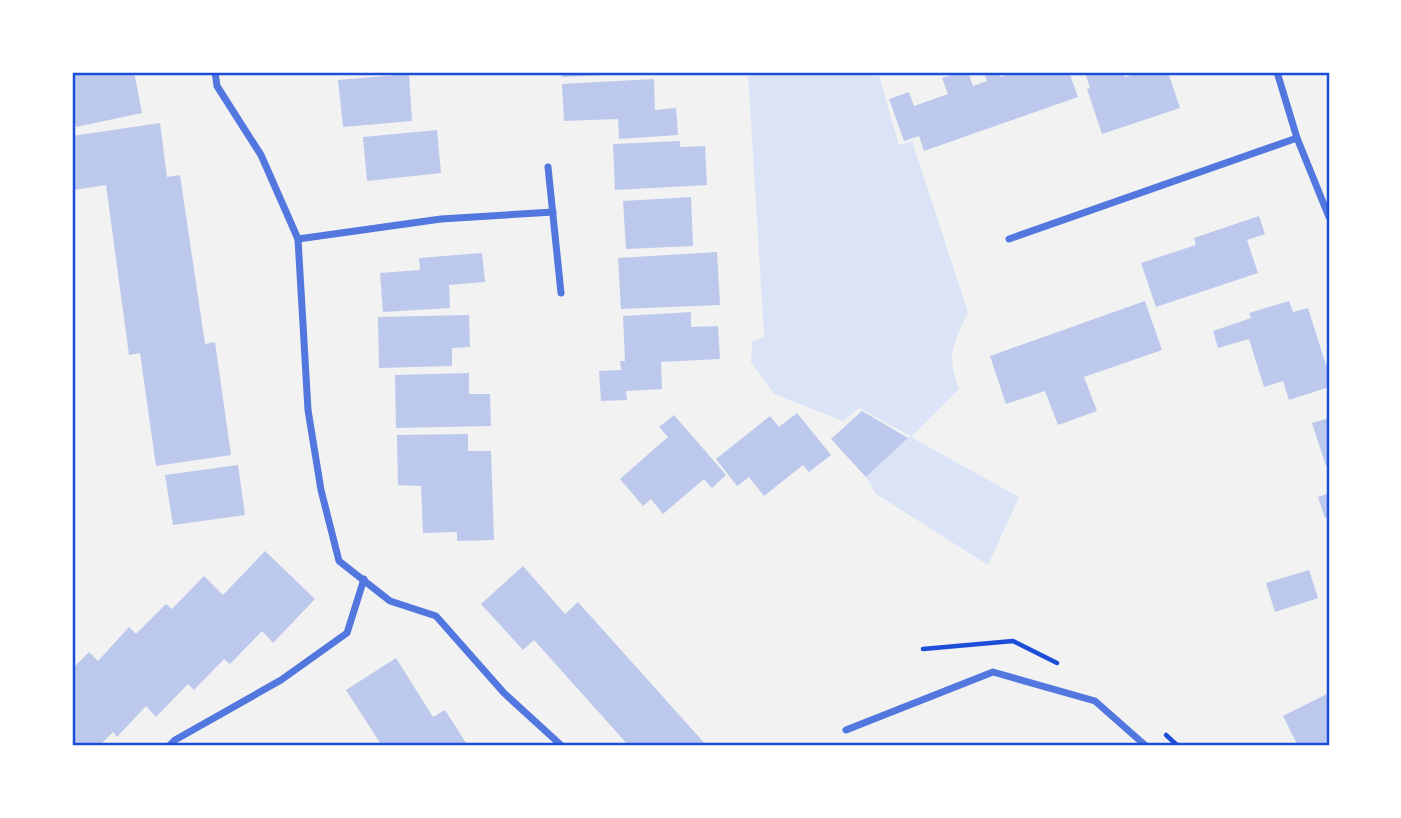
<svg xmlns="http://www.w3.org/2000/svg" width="1401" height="818" font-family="Bitter,serif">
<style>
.green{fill:#dbe4f7}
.building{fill:#bdc9ec}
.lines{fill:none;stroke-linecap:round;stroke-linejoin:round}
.path{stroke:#1d4ed8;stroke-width:4.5}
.minor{stroke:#5277de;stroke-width:7}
.neatline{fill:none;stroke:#1d4ed8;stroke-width:2.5}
</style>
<rect width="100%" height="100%" fill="#f2f2f2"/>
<!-- green -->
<path class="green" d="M748 72H878L899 145 912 141 968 312C953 346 946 352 959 389L911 437 1019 497 988 565 876 494 866 477 910 436 859 408 843 421 774 394 751 362 752 342 764 337Z"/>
<!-- building -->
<g class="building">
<polygon points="72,72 134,72 142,113 76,127 72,110"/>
<polygon points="562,72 626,72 626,74 562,77"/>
<polygon points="960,72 968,72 973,86 987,81 984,72 999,72 1001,77 1015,72 1069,72 1078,97 924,151 919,136 904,141 889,99 909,92 914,106 948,94 942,78"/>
<polygon points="1085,72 1123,72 1125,77 1141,72 1168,72 1180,108 1102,134 1087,89 1090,88"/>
<polygon points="409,74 412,121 343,127 338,80"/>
<polygon points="654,79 655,110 676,108 678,135 619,139 618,119 564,121 562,84"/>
<polygon points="160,123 167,177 180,175 205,344 215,342 231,455 156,466 140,353 129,355 106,185 74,190 72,136"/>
<polygon points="437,130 441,173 367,181 363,137"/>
<polygon points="680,141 680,147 705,146 707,185 615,190 613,144"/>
<polygon points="691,197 693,246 626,249 623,201"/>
<polygon points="1259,216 1265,234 1247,240 1258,273 1156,307 1141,263 1196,245 1194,238"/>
<polygon points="717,252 720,305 621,309 618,258"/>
<polygon points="482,253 485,282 449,285 450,308 383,312 380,273 420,270 419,258"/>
<polygon points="1145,301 1162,350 1084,377 1097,411 1058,425 1045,391 1006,404 990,356"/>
<polygon points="1289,301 1293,312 1308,308 1326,365 1329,364 1329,387 1289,400 1283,381 1264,387 1249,339 1218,348 1213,331 1251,318 1249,313"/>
<polygon points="691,312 691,327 718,326 720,359 661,362 662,389 626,391 627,400 601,401 599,371 621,370 620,361 625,361 623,316"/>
<polygon points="469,315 470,347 452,348 452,366 379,368 378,317"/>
<polygon points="469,373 469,394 490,394 491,426 396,428 395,375"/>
<polygon points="862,411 908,438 866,477 831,439"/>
<polygon points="797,413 831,455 809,472 803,465 764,496 749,477 737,486 716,459 770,416 779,427"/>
<polygon points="674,415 726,475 712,488 704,479 663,514 651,499 643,506 620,479 668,437 659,427"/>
<polygon points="1329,418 1329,465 1326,466 1312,423"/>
<polygon points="468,434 468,451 491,451 494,540 457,541 457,532 423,533 421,486 398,485 397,435"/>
<polygon points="238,465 245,515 173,525 165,475"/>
<polygon points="1329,493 1329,517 1325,518 1318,497"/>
<polygon points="265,551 315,599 273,643 262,631 230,664 224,659 194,690 188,684 156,717 146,706 117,737 113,732 99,746 72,746 72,669 89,652 98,661 129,627 136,634 166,604 172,609 204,576 223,595"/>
<polygon points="523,566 565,614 578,602 707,746 629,746 534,640 523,650 481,604"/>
<polygon points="1309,570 1318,598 1275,612 1266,583"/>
<polygon points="396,658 433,717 445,710 468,746 382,746 346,690"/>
<polygon points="1329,693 1329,746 1298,746 1283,716"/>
</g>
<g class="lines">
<!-- path -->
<g class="path">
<polyline points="923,649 1013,641 1057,663"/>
<polyline points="1166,735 1178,746"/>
</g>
<!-- minor -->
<g class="minor">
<polyline points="215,72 217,86 261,155 298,239 308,410 321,490 339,561 390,601 436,616 504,693 562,746"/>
<polyline points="1277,72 1297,138 1329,217"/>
<polyline points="548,167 561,293"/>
<polyline points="298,239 441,219 553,212"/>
<polyline points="1009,239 1297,138"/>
<polyline points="846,730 993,672 1095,701 1146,746"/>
<polyline points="169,746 175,740 281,680 347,633 364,579"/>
</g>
</g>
<!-- border -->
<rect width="1401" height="818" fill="none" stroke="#ffffff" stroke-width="147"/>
<rect x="74" y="74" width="1254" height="670" class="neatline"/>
</svg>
